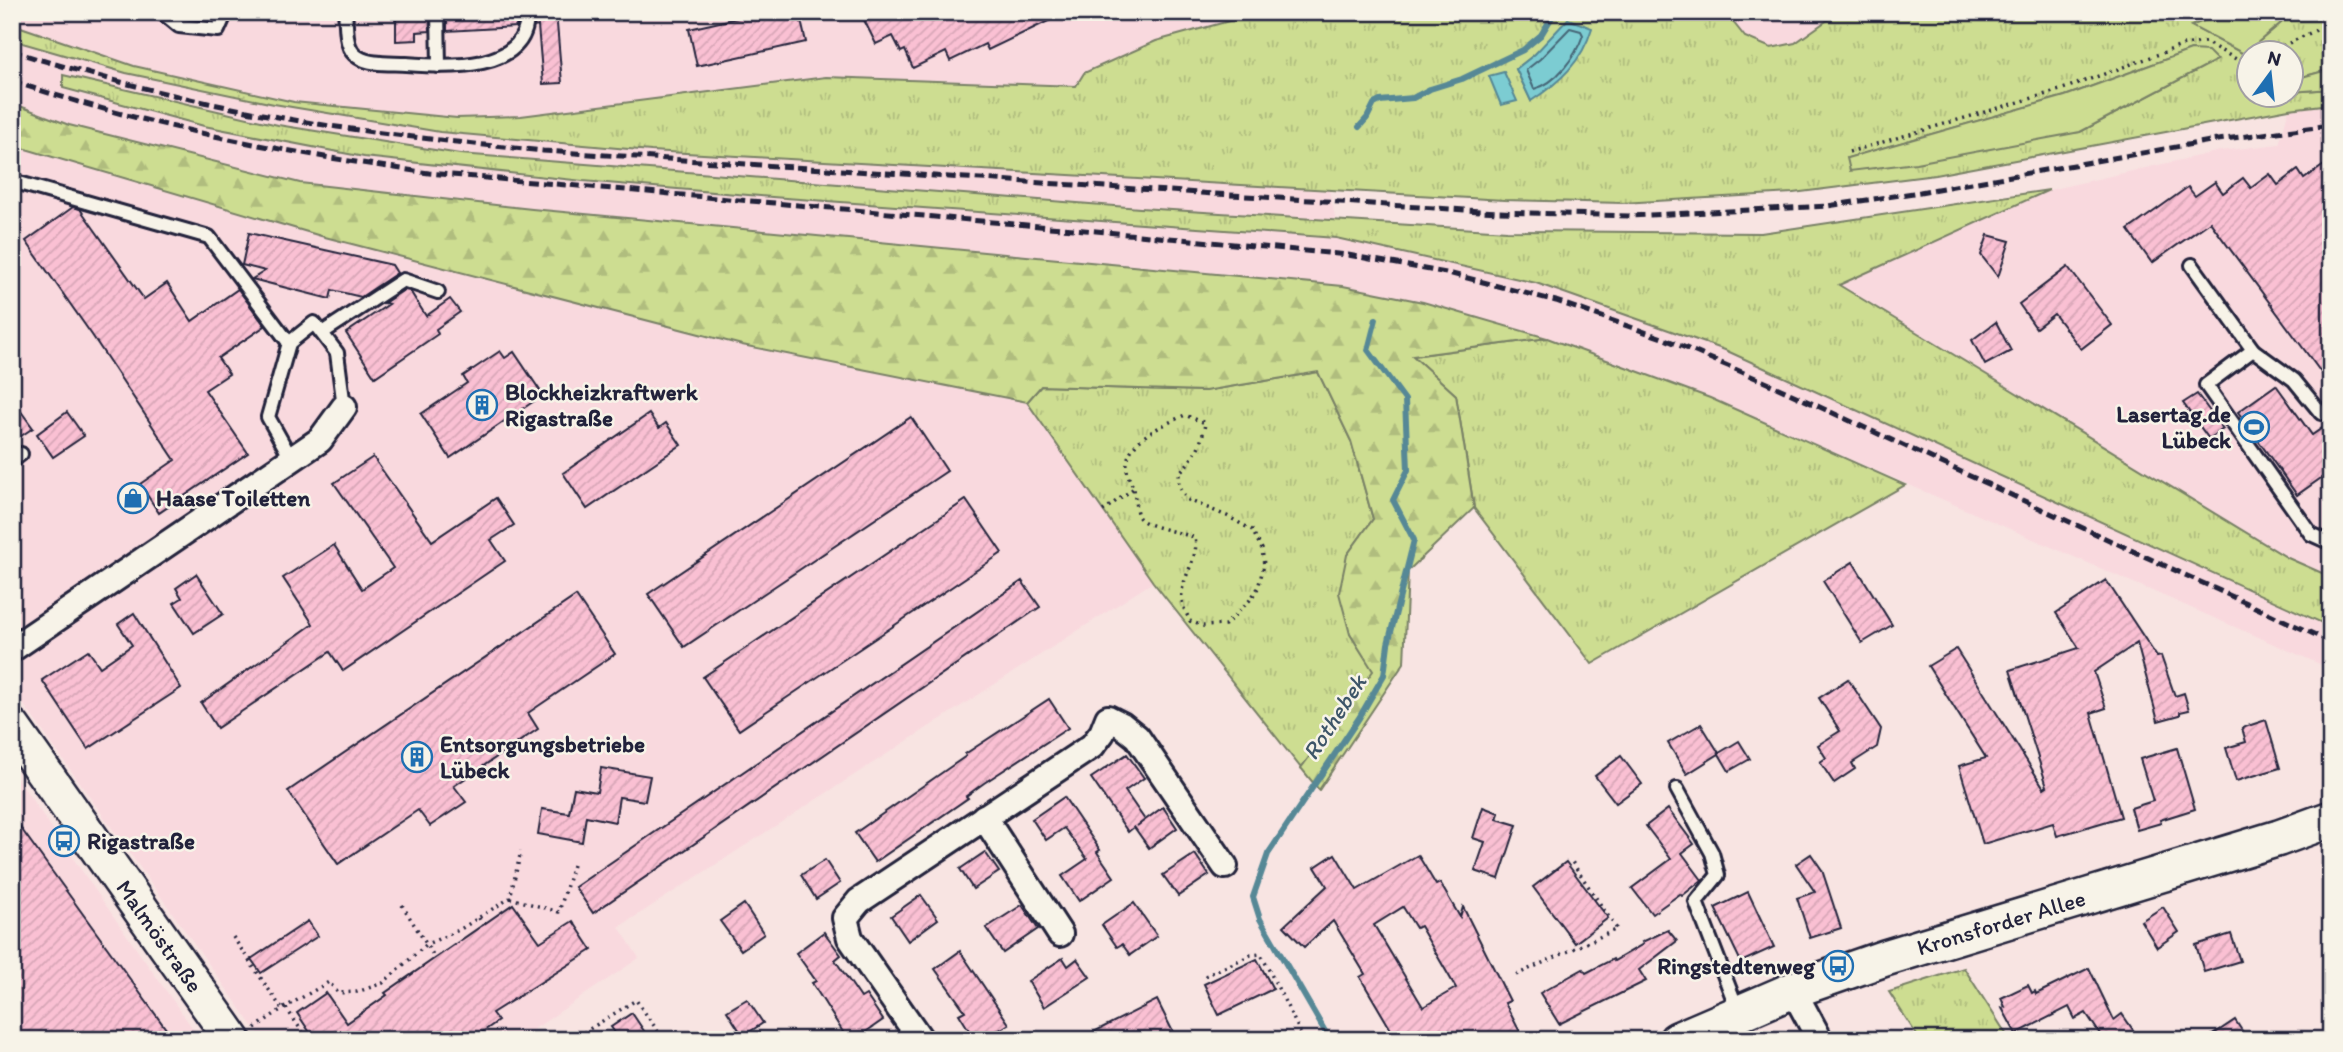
<svg xmlns="http://www.w3.org/2000/svg" width="2343" height="1052" font-family="Itim,sans-serif">
<style>
.built{fill:#f9d9de}
.grass{fill:url(#grass-tufts);stroke:#788066;stroke-width:2;fill-rule:evenodd}
.forest{fill:url(#forest-firs);stroke:#788066;stroke-width:2}
.garden{fill:#cddd91;stroke:#788066;stroke-width:2}
.water{fill:#7bccd2;stroke:#578896;stroke-width:2}
.lines{fill:none;stroke-linecap:round;stroke-linejoin:round}
.shore{stroke:#466677;stroke-width:2}
.stream{stroke:#578896;stroke-width:6}
.building{fill:url(#building-hatch);stroke:#22223b;stroke-width:2;fill-rule:evenodd}
.lane-casing{stroke:#22223b;stroke-width:18}
.street-casing{stroke:#22223b;stroke-width:30}
.secondary-casing{stroke:#22223b;stroke-width:40}
.path{stroke:#22223b;stroke-width:3.5;stroke-dasharray:2 5;stroke-linecap:butt}
.lane{stroke:#f7f3e8;stroke-width:12}
.street{stroke:#f7f3e8;stroke-width:24}
.secondary{stroke:#f7f3e8;stroke-width:35}
.rail{stroke:#22223b;stroke-width:5;stroke-dasharray:10 5;stroke-linecap:butt}
.labels{text-anchor:middle;dominant-baseline:central;stroke-width:5;stroke-linejoin:round;paint-order:stroke}
.poi-label{font-size:23px;font-weight:bold;fill:#22223b;stroke:#f7f3e8;text-anchor:start}
.street-label{font-size:23px;fill:#22223b;stroke:#f7f3e8}
.water-label{font-size:24px;font-style:italic;fill:#3d5568;stroke:#f7f3e8}
</style>
<defs>
<pattern id="grass-tufts" width="24" height="20" patternUnits="userSpaceOnUse" patternTransform="scale(1.75)"><rect width="24" height="20" fill="#cddd91"/><path d="M3 7l-1-3M5 7V3M7 7l1-3M15 17l-1-3M17 17v-4M19 17l1-3" fill="none" stroke="#b0bd7e"/></pattern>
<pattern id="forest-firs" width="22" height="20" patternUnits="userSpaceOnUse" patternTransform="scale(1.75)"><rect width="22" height="20" fill="#cddd91"/><path d="M5 1l3.5 6h-7zM16 11l3.5 6h-7z" fill="#b0bd7e"/></pattern>
<pattern id="building-hatch" width="6" height="6" patternUnits="userSpaceOnUse" patternTransform="scale(1.75)"><rect width="6" height="6" fill="#fac0d3"/><path d="M-1 1l2-2M0 6l6-6M5 7l2-2" fill="none" stroke="#d6a5b6"/></pattern>
</defs>
<rect width="100%" height="100%" fill="#f8e4e2"/>
<filter id="ink" filterUnits="userSpaceOnUse"><feTurbulence type="fractalNoise" baseFrequency=".0143" numOctaves="2"/><feDisplacementMap in="SourceGraphic" scale="14" xChannelSelector="R" yChannelSelector="G"/><feConvolveMatrix kernelMatrix="1 2 1 2 8 2 1 2 1" color-interpolation-filters="sRGB"/></filter>
<g filter="url(#ink)">
<!-- built -->
<g class="built">
<polygon points="12,12 1262,12 1156,41 1076,86 826,77 521,116 457,118 294,102 134,66 12,24"/>
<polygon points="1725,12 1839,12 1795,43 1771,48 1745,37"/>
<polygon points="12,40 126,73 274,104 440,132 651,151 1329,190 1336,221 1140,208 460,154 278,125 63,76 64,89 204,126 772,197 1336,238 1536,283 1725,350 2331,627 2331,669 1710,398 1547,338 1423,302 1343,286 532,209 300,183 69,125 12,103"/>
<polygon points="2331,104 2331,577 2288,558 1839,284 2049,190 2220,151 2279,144 2289,109"/>
<polygon points="12,145 321,236 742,345 1027,402 1153,582 619,927 639,958 518,1040 263,1040 12,688"/>
<polygon points="12,771 135,947 201,1040 12,1040"/>
</g>
<!-- grass -->
<g class="grass">
<path d="M1262 12H1725L1745 37 1771 48 1795 43 1839 12H2226L2192 26 2244 54 2294 12H2331V69L2291 80 2290 52H2248V94H2290L2291 92 2331 89V104L2289 109 1935 175 1793 193 1622 203 1504 200 651 151 440 132 274 104 126 73 12 40V24L134 66 294 102 457 118 521 116 826 77 1076 86 1084 73 1156 41ZM1557 33 1531 101 1516 69 1535 54ZM2191 50 2217 60 2080 132 1848 158 2065 96Z"/>
<polygon points="63,75 278,125 460,154 1140,208 1507,231 1761,233 2049,190 1839,285 2288,558 2331,577 2331,627 1725,350 1536,283 1336,238 772,197 583,181 364,157 204,126 63,88"/>
<polygon points="1547,338 1710,398 1905,485 1592,664 1474,508 1456,395 1413,356"/>
<polygon points="1318,372 1351,441 1373,519 1347,555 1350,634 1374,671 1301,768 1153,582 1027,402 1041,386 1205,391"/>
<polygon points="1964,968 2010,1040 1920,1040 1889,992"/>
</g>
<!-- forest -->
<polygon class="forest" points="12,103 69,125 300,183 532,209 1343,286 1423,302 1547,338 1413,356 1456,395 1474,508 1408,571 1404,663 1319,790 1301,768 1373,671 1350,634 1339,593 1347,555 1373,519 1351,441 1318,372 1205,391 1041,386 1027,402 742,345 321,236 12,145"/>
<!-- garden -->
<g class="garden">
<polygon points="2226,12 2294,12 2244,54 2191,26"/>
<polygon points="2191,50 2208,51 2217,60 2080,132 1916,163 1850,171 1847,158 2065,96"/>
<polygon points="2331,69 2331,89 2291,92 2291,80"/>
</g>
<!-- water -->
<g class="water">
<path d="M1568 19 1592 28C1582 62 1560 82 1531 101L1516 69 1535 54Z"/>
<polygon points="1504,72 1517,101 1501,105 1489,76"/>
</g>
<g class="lines">
<!-- shore -->
<path class="shore" d="M1570 28 1581 31 1583 35C1576 56 1556 84 1534 89L1526 70 1540 59Z"/>
<!-- stream -->
<g class="stream">
<polyline points="1359,127 1367,118 1374,104 1380,101 1413,98 1430,89 1462,79 1523,50 1541,35 1555,12"/>
<polyline points="1330,1040 1260,919 1253,897 1268,854 1359,718 1384,675 1388,644 1414,540 1393,500 1408,470 1405,400 1368,350 1376,319"/>
</g>
</g>
<!-- building -->
<g class="building">
<polygon points="396,12 429,12 430,31 417,32 417,40 396,41"/>
<polygon points="447,12 518,12 516,27 447,31"/>
<polygon points="536,12 556,12 562,83 543,84 538,26 534,27"/>
<polygon points="763,12 799,12 806,42 697,66 689,29"/>
<polygon points="860,12 1067,12 988,50 985,44 950,61 946,52 913,68 905,50 901,52 893,36 876,44"/>
<polygon points="2324,165 2331,174 2331,386 2210,222 2152,263 2128,230 2188,187 2195,196 2215,182 2223,193 2243,178 2251,188 2270,174 2278,185 2298,170 2304,179"/>
<polygon points="73,207 80,209 144,299 167,283 192,321 238,289 265,326 218,358 229,374 205,390 248,453 159,513 140,484 175,460 92,335 26,241"/>
<polygon points="249,233 392,265 397,273 361,297 332,290 330,299 252,279 265,271 242,265"/>
<polygon points="1988,235 2010,241 1998,277 1981,255"/>
<polygon points="2068,267 2112,325 2081,349 2054,314 2036,328 2019,304"/>
<polygon points="404,290 410,291 426,316 450,299 460,312 436,329 438,334 375,377 346,333 389,304 384,303"/>
<polygon points="1996,322 2011,351 1985,365 1972,340"/>
<polygon points="500,351 505,358 514,352 543,395 450,458 421,414 467,383 463,376"/>
<polygon points="2276,385 2312,435 2331,422 2331,471 2297,495 2238,412"/>
<polygon points="2197,394 2223,429 2209,439 2183,403"/>
<polygon points="12,399 33,428 12,442"/>
<polygon points="67,412 84,436 53,457 37,434"/>
<polygon points="649,414 659,428 666,423 681,445 587,509 563,473"/>
<polygon points="911,417 947,471 684,647 648,594"/>
<polygon points="373,457 432,541 496,498 514,525 491,540 505,561 343,671 330,652 217,728 201,703 313,624 283,578 334,545 362,589 393,568 334,483"/>
<polygon points="966,500 1002,553 739,730 703,677"/>
<polygon points="1853,562 1892,625 1862,643 1823,581"/>
<polygon points="196,574 223,614 194,633 174,603 182,598 176,588"/>
<polygon points="2106,580 2157,657 2161,656 2175,696 2184,693 2189,710 2180,712 2180,715 2158,721 2137,643 2094,672 2106,708 2091,713 2121,817 2057,836 2053,823 1983,844 1959,766 1986,758 1928,666 1956,649 2044,788 2047,786 2010,670 2079,648 2056,613"/>
<polygon points="1022,581 1040,607 593,913 575,887"/>
<polygon points="576,596 615,654 528,713 538,729 454,786 466,802 430,826 418,810 338,864 288,791"/>
<polygon points="134,613 181,688 88,749 42,680 88,650 100,667 132,645 118,624"/>
<polygon points="1848,679 1881,729 1877,747 1852,763 1855,769 1834,783 1820,762 1826,758 1818,745 1840,731 1819,698"/>
<polygon points="1049,699 1068,728 984,783 966,796 968,798 875,862 855,833 966,756 965,754"/>
<polygon points="2266,720 2280,768 2236,781 2226,748 2246,742 2242,728"/>
<polygon points="1701,724 1719,753 1739,741 1750,759 1729,771 1719,754 1687,774 1668,743"/>
<polygon points="2177,748 2195,809 2160,820 2161,823 2137,830 2131,808 2153,801 2140,759"/>
<polygon points="1127,754 1144,778 1125,791 1145,820 1137,826 1163,807 1177,828 1149,848 1134,827 1128,832 1091,778"/>
<polygon points="1621,756 1642,784 1616,803 1595,776"/>
<polygon points="601,768 650,776 645,801 619,797 615,822 586,816 582,842 538,834 542,809 569,813 574,788 597,792"/>
<polygon points="1064,797 1100,850 1097,852 1114,877 1079,901 1062,876 1087,859 1064,828 1046,840 1032,819"/>
<polygon points="1483,807 1499,813 1497,819 1517,825 1499,879 1475,871 1485,842 1473,838"/>
<polygon points="1668,809 1694,844 1682,853 1702,880 1682,896 1680,894 1652,914 1632,888 1671,859 1646,826"/>
<polygon points="12,816 148,1004 174,1040 12,1040"/>
<polygon points="985,852 999,872 973,889 960,869"/>
<polygon points="1195,854 1209,875 1178,896 1163,875"/>
<path d="M1335 854 1357 890 1418 855 1436 885 1440 883 1460 917 1463 907 1510 1001 1505 1003 1521 1034 1510 1040H1397L1360 977 1365 974 1333 921 1304 947 1284 926 1327 886 1315 867ZM1403 907 1416 928 1420 926 1456 988 1423 1007 1374 925Z"/>
<polygon points="1811,854 1822,870 1841,928 1810,938 1797,898 1815,892 1796,864"/>
<polygon points="825,860 840,883 816,899 801,875"/>
<polygon points="1566,862 1608,918 1575,943 1533,887"/>
<polygon points="1748,892 1774,947 1741,962 1715,908"/>
<polygon points="921,895 938,919 908,941 891,916"/>
<polygon points="1134,903 1157,936 1130,955 1122,944 1117,947 1102,925"/>
<polygon points="513,904 540,942 573,921 592,950 492,1013 498,1021 471,1040 432,1040 427,1033 417,1040 315,1040 297,1013 326,993 347,1023 387,995 385,993"/>
<polygon points="744,904 764,934 741,950 720,921"/>
<polygon points="1022,905 1038,929 1003,953 986,928"/>
<polygon points="2163,907 2179,932 2157,947 2141,921"/>
<polygon points="308,921 318,936 261,973 251,959"/>
<polygon points="1668,930 1677,941 1639,970 1646,981 1559,1024 1540,993 1583,969 1586,973 1613,959 1614,961 1643,944 1642,942"/>
<polygon points="824,932 841,955 835,960 861,998 866,995 883,1020 854,1040 848,1040 812,983 816,981 796,953"/>
<polygon points="2231,934 2240,961 2204,972 2196,945"/>
<polygon points="960,951 1009,1024 983,1040 975,1040 959,1014 965,1011 935,969"/>
<polygon points="1063,958 1068,966 1077,959 1090,977 1044,1007 1028,981"/>
<polygon points="1257,959 1273,989 1219,1015 1204,984"/>
<polygon points="2089,968 2114,1020 2122,1014 2140,1040 2104,1040 2086,1013 2075,1019 2069,1007 2016,1034 2002,1008 2005,1007 2001,998 2028,985 2032,993 2035,991 2036,994"/>
<polygon points="747,999 763,1023 743,1036 727,1011"/>
<polygon points="1157,1000 1177,1040 1078,1040"/>
<polygon points="632,1013 650,1040 620,1040 611,1027"/>
<polygon points="2235,1020 2248,1040 2205,1040"/>
</g>
<g class="lines">
<!-- lane casing -->
<g class="lane-casing">
<g id="lane">
<polyline points="162,12 179,26 218,30 226,12"/>
<path d="M345 12C347 26 344 49 358 57 370 65 391 63 406 64 446 67 530 73 527 12"/>
<polyline points="438,12 439,66"/>
<polyline points="12,181 209,237 289,343 268,417 292,460"/>
<polyline points="2192,265 2253,350 2206,385 2311,534 2331,543"/>
<polyline points="322,333 403,280 438,292"/>
<polyline points="289,343 314,323 337,353 344,407"/>
<polyline points="2253,350 2294,380 2321,413"/>
<polyline points="12,461 21,454"/>
<polyline points="1677,789 1712,853 1718,875 1696,902 1738,1011"/>
</g>
</g>
<!-- street casing -->
<g class="street-casing">
<g id="street">
<polyline points="12,649 320,440 344,407"/>
<polyline points="984,817 1060,934"/>
<polyline points="1793,990 1820,1040"/>
<polyline points="921,1040 850,938 845,918 859,901 1092,746 1102,733 1108,718 1122,725 1137,737 1225,866"/>
</g>
</g>
<!-- secondary casing -->
<g class="secondary-casing">
<g id="secondary">
<path id="s1" d="M12 727 233 1040"/>
<path id="s2" d="M1677 1040 1793 990 1885 958 2279 838 2331 819"/>
</g>
</g>
<!-- path -->
<g class="path">
<polyline points="2270,52 2331,23"/>
<polyline points="1849,152 2060,90 2184,45 2205,42 2236,59 2248,61"/>
<path d="M1103 511 1134 488C1109 447 1155 429 1185 415L1205 423C1202 445 1194 458 1179 473V486L1186 499 1227 516 1252 530 1262 549 1264 565 1258 588 1250 600 1225 625 1203 626 1190 621C1188 616 1184 610 1183 605 1176 582 1200 561 1195 538 1180 531 1145 528 1138 516 1135 508 1135 496 1134 488"/>
<polyline points="510,898 559,912 573,865"/>
<polyline points="402,905 435,958"/>
<polyline points="479,918 483,926"/>
<polyline points="233,937 282,1009"/>
<polyline points="1516,975 1617,929 1572,862"/>
<polyline points="1205,976 1251,955 1261,954 1304,1040"/>
<polyline points="286,1008 308,1040"/>
<polyline points="255,1028 282,1009 329,982 338,993 357,992 383,983 427,944 459,930 510,898 521,851"/>
<polyline points="572,1040 636,1000 664,1040"/>
</g>
<!-- lane -->
<use href="#lane" class="lane"/>
<!-- street -->
<use href="#street" class="street"/>
<!-- secondary -->
<use href="#secondary" class="secondary"/>
<!-- rail -->
<g class="rail">
<path d="M12 51C118 84 227 110 337 127 406 137 474 144 543 151L1497 212 1631 216 1827 206 1920 192 2210 141 2331 125"/>
<path d="M12 81C148 127 287 153 429 173L1096 231 1348 255 1452 274 1556 301 1665 339 1772 385 2331 642"/>
</g>
</g>
</g>
<!-- icons -->
<defs>
<g id="building-ring" transform="scale(1.575)"><circle r="9.5" fill="#f7f3e8" stroke="#1f6fb2" stroke-width="1.5"/><path d="M-4-6H4V6H1V3H-1V6H-4ZM-2.5-4.3h1.7v1.8h-1.7ZM.8-4.3h1.7v1.8H.8ZM-2.5-1h1.7V.8h-1.7ZM.8-1h1.7V.8H.8Z" fill="#1f6fb2"/></g>
<g id="stadium-ring" transform="scale(1.575)"><circle r="9.5" fill="#f7f3e8" stroke="#1f6fb2" stroke-width="1.5"/><path d="M0-5a6.5 5 0 1 0 0 10a6.5 5 0 1 0 0-10ZM-3.5-1.8h7v3.6h-7Z" fill="#1f6fb2"/></g>
<g id="shop-ring" transform="scale(1.575)"><circle r="9.5" fill="#f7f3e8" stroke="#1f6fb2" stroke-width="1.5"/><path d="M-5-2.5h2.3a2.7 3.5 0 0 1 5.4 0H5L5.5 6h-11ZM-1.5-2.5h3a1.5 2.3 0 0 0-3 0Z" fill="#1f6fb2"/></g>
<g id="bus-ring" transform="scale(1.575)"><circle r="9.5" fill="#f7f3e8" stroke="#1f6fb2" stroke-width="1.5"/><path d="M-5-6H5V4H4V6H2V4H-2V6H-4V4H-5ZM-3.5-4V0h7V-4ZM-3.5 1.2v1.5H-2V1.2ZM2 1.2v1.5H3.5V1.2Z" fill="#1f6fb2"/></g>
</defs>
<g fill-rule="evenodd">
<use href="#building-ring" x="482" y="405"/>
<use href="#stadium-ring" x="2254" y="427"/>
<use href="#shop-ring" x="133" y="498"/>
<use href="#building-ring" x="417" y="757"/>
<use href="#bus-ring" x="64" y="841"/>
<use href="#bus-ring" x="1838" y="966"/>
</g>
<g class="labels">
<!-- poi labels -->
<g class="poi-label">
<text x="505" y="392">Blockheizkraftwerk<tspan x="505" dy="26">Rigastraße</tspan></text>
<text x="2231" y="414" text-anchor="end">Lasertag.de<tspan x="2231" dy="26">Lübeck</tspan></text>
<text x="156" y="498">Haase Toiletten</text>
<text x="440" y="744">Entsorgungsbetriebe<tspan x="440" dy="26">Lübeck</tspan></text>
<text x="87" y="841">Rigastraße</text>
<text x="1815" y="966" text-anchor="end">Ringstedtenweg</text>
</g>
<!-- street labels -->
<g class="street-label">
<text stroke="none"><textPath href="#s2" startOffset="345">Kronsforder Allee</textPath></text>
<text stroke="none"><textPath href="#s1" startOffset="256">Malmöstraße</textPath></text>
</g>
<!-- water labels -->
<g class="water-label">
<text transform="translate(1334 717) rotate(-57)">Rothebek</text>
</g>
</g>
<!-- margin -->
<rect width="2343" height="1052" fill="none" stroke="#f7f3e8" stroke-width="42"/>
<rect x="21" y="21" width="2301" height="1010" fill="none" stroke="#22223b" stroke-width="2.5" filter="url(#ink)"/>
<!-- north arrow -->
<g transform="translate(2270 74) rotate(15)"><circle r="33" fill="#f7f3e8" stroke="#a29fa3" stroke-width="2"/>
<path d="M0-5L12 26L0 18L-12 26Z" fill="#1f6fb2"/>
<text y="-10" font-size="19" font-weight="bold" text-anchor="middle" fill="#22223b">N</text>
</g>
</svg>
